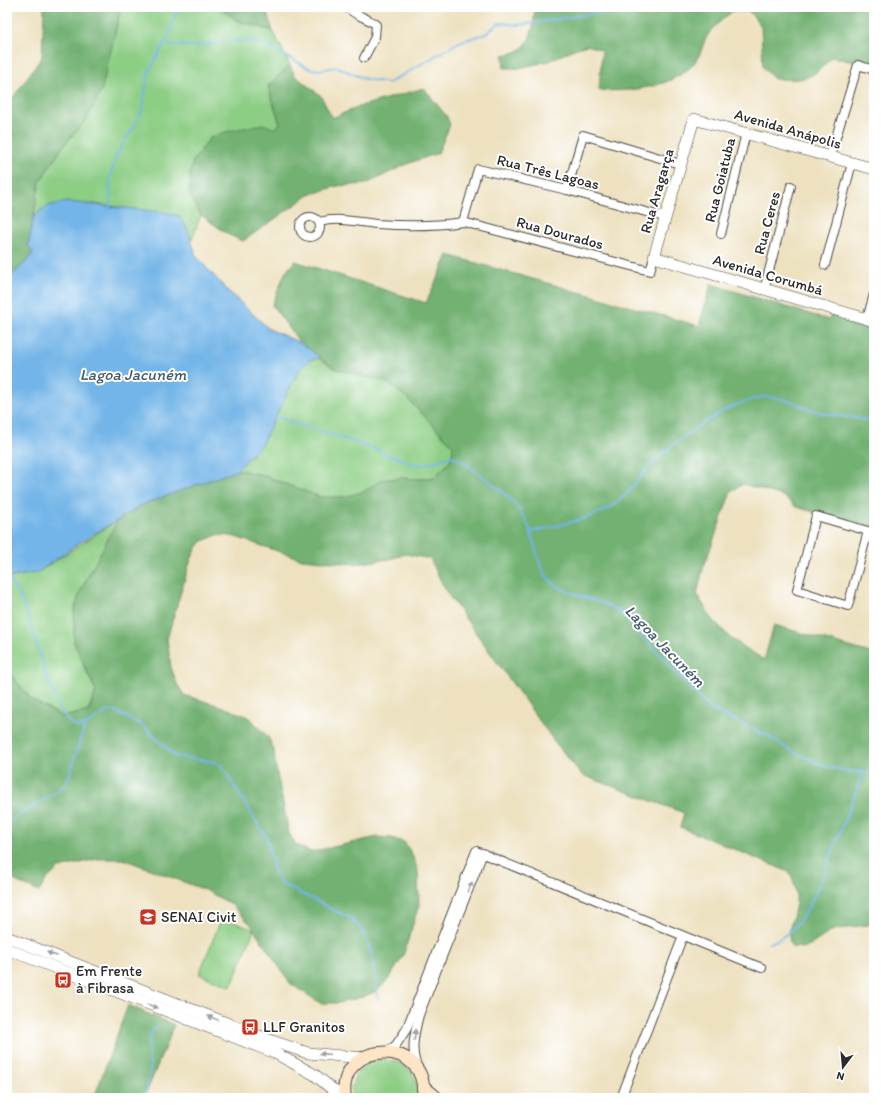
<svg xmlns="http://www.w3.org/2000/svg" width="881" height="1105" font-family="Itim,sans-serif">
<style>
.green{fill:#8dce85;stroke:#5c7c58}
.forest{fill:#72b172;stroke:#4e6e4e}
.water{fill:#73b5e8;stroke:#4f708a}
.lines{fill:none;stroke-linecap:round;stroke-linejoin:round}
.stream{stroke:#73b5e8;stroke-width:2}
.minor-casing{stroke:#484641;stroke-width:10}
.tertiary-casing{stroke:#484641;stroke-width:12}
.secondary-casing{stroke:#484641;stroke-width:14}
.minor{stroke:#fff;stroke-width:8}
.tertiary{stroke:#fff;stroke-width:11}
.secondary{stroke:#fde5c5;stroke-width:12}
.oneway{fill:#a0a0a0}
.labels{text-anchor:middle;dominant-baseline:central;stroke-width:4;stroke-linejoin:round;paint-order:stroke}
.street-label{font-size:15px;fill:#2b2b2b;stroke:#fff}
.poi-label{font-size:15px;fill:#2b2b2b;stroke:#fff;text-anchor:start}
.water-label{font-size:16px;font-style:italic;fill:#445b6d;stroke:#fff}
</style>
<rect width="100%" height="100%" fill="#fff"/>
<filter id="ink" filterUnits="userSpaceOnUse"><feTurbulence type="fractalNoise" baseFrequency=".025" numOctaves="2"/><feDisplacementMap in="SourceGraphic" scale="8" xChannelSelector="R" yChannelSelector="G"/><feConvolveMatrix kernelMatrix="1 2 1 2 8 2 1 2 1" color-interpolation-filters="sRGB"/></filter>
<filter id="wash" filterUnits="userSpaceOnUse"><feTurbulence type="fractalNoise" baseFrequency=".012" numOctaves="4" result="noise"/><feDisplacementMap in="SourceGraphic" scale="16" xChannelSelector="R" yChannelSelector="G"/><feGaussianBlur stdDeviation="0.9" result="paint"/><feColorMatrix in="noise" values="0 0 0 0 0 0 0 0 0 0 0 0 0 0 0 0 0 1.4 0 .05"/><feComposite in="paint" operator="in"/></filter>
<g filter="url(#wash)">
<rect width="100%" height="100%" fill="#ede1c0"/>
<!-- green -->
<g class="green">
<polygon points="121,7 219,7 236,20 273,31 290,65 268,86 280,124 190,195 201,215 191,241 187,230 140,210 94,204 47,206 34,216 36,193 40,181 62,148 86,120 113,42"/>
<polygon points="318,358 336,369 387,382 406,397 453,446 452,456 449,463 434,477 422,479 401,478 381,480 365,491 344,497 320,497 259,474 237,470 261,445 297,372 309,360"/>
<polygon points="118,520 81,590 74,611 84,667 96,691 88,711 63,717 32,700 7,670 7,578 38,572"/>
<polygon points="222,917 254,930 231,987 199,974"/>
<path d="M377 1059C404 1060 419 1069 417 1098H352C349 1078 360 1065 377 1059Z"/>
</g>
<!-- forest -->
<g class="forest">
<polygon points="44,7 121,7 102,89 86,120 62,148 40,181 28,246 34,252 29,259 7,280 7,106 42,57"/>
<polygon points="219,7 265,7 273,31 236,20"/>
<path d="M535 7H874V67L832 57C810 81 806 80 774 79L763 67 761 26 749 11H733C723 19 711 28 705 40 702 47 700 56 695 62 676 87 628 93 599 90L602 50 587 45 574 49 549 61 519 68H504L503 55C508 54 516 53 521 49 533 41 534 20 535 7Z"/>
<polygon points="290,65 295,76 321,96 332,118 361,106 424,88 447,117 450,125 438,153 407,164 366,184 337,186 309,195 243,241 229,235 201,215 190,195 190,173 193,161 210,138 225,132 263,124 275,129 280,124 268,86"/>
<path d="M448 255 699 326 711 284 829 320 832 312 874 326V529L796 507 783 496 743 484 731 492 703 569 697 594 710 616 729 637 764 660 774 625 874 654V924L833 930 806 948 792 947C784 933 795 917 796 902 797 890 794 882 789 872L680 827 684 813 582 775 554 741 447 593 430 559 406 554 390 559 355 564 302 559 232 536 217 535 201 542 194 552 188 568 167 639 171 667 177 684 184 695 220 706 249 717 268 737 274 750 275 763 289 833 296 845 311 852 377 837 392 838 404 842 412 854 418 871 419 905 403 956 389 979 377 991 362 997 338 1003H320L290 983 251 925 231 904 205 890 123 859H97L59 868 46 880 39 892 7 877V670L32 700 63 717 89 711 96 691 74 643V611L81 590 118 520 144 504 237 470 259 474 320 497H344L365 491 381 480 401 478 422 479 434 477 449 463 452 456 453 446 406 397 387 382 336 369 301 344 272 305 285 273 295 261 426 303Z"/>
<polygon points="128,1005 174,1025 144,1098 94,1098"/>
</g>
<!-- water -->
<polygon class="water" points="68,202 163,212 179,216 188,230 196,256 226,289 269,329 301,343 321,358 309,360 298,372 261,445 237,470 144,504 79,543 38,572 7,578 7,280 29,259 33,252 28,246 34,216 47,206"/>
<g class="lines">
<!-- stream -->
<g class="stream">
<polyline points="872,7 874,8"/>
<polyline points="163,44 195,46 232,41 252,41 266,45 310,69 319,70 337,67 365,79 389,83 459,42 485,34 499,23 519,25 635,7"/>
<polyline points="110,209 110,178 116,156 139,118 143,107 148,73 169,35 178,7"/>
<path d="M273 416 361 444 413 464 424 465 452 456 458 458C481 476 514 495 527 522 535 539 536 564 549 579 565 597 600 597 620 612L710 709 768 736 793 752 828 767 846 771 874 773"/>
<path d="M530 532C561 524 595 520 620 500 631 491 639 478 648 468 672 442 730 399 766 397 783 396 801 407 818 412 836 417 855 416 874 422"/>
<path d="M7 575C13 587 22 598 26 610 34 631 55 723 76 726 86 728 100 715 109 711H114L142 725 175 756 215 762 222 766 267 839 275 874 280 883 352 919C367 932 372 954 375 974 376 982 375 991 379 999"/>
<polyline points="7,823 63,787 68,779 85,725"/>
<path d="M769 943C806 934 824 873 836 842 845 819 855 797 862 773"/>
<path d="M144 1098C147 1089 150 1080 150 1070 150 1052 143 1041 157 1026"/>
</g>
</g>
</g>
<g filter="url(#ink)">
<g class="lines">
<!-- minor casing -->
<g class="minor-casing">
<g id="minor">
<path d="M347 7C356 17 367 17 376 25L375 37 364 58"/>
<polyline points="830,157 858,65 874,70"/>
<polyline points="567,190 583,135 680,164"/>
<circle cx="310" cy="227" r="10"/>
<path d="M319 222C339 217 357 222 377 224 406 226 435 226 463 222L650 271 654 257"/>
<polyline points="463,222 478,169 567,190 664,217"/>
<polyline points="721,234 746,133"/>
<polyline points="825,265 852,163"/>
<polyline points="764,290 791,186"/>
<polyline points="867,319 874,294"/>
<polyline points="868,531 848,606 797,590 816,516 868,531 874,533"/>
<polyline points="386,1052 396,1045 406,1030 476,851 762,968"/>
<path d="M417 1066C410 1049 415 1032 419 1015L483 853"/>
<polyline points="621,1098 683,936"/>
</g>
</g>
<!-- tertiary casing -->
<g class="tertiary-casing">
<g id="tertiary">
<polyline points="874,169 694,119 654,257 874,321"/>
<polyline points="7,937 275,1042 308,1053 364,1058"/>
<polyline points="7,949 275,1053 315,1075 343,1098"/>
</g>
</g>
<!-- secondary casing -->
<g class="secondary-casing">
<g id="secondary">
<polyline points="423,1086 437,1098"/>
<path d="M345 1098C336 1039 430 1036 423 1098"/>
</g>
</g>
<!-- minor -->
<use href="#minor" class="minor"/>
<!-- tertiary -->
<use href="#tertiary" class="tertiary"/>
<!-- secondary -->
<use href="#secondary" class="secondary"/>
</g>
<!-- one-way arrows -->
<defs><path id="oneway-solid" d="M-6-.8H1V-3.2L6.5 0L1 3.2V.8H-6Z"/></defs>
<g class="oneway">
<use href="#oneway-solid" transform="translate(470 887) rotate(-68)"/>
<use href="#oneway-solid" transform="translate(52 954) rotate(-159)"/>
<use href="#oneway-solid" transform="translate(152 1006) rotate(22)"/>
<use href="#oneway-solid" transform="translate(213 1018) rotate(-158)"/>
<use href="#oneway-solid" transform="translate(415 1035) rotate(-82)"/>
<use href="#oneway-solid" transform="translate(325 1054) rotate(-175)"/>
</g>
</g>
<!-- icons -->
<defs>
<g id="university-square" transform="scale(0.9)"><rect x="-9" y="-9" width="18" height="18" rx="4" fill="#c8321e" stroke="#fff"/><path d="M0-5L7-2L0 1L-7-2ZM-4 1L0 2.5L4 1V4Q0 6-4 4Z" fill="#fff"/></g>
<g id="bus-square" transform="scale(0.9)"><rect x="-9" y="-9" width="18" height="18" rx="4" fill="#c8321e" stroke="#fff"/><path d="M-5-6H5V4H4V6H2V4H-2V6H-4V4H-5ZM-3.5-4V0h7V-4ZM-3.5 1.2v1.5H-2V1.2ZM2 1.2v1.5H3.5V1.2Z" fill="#fff"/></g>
</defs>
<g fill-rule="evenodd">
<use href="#university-square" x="148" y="917"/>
<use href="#bus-square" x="63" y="980"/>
<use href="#bus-square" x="250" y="1027"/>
</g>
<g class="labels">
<!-- street labels -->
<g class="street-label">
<text transform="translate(788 129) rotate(16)">Avenida Anápolis</text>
<text transform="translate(548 172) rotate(14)">Rua Três Lagoas</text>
<text transform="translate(720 180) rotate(-76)">Rua Goiatuba</text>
<text transform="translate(657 191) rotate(-74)">Rua Aragarça</text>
<text transform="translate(767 223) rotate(-75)">Rua Ceres</text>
<text transform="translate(560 233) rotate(15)">Rua Dourados</text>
<text transform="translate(768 275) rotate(16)">Avenida Corumbá</text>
</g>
<!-- poi labels -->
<g class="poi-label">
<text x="161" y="917">SENAI Civit</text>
<text x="76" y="971">Em Frente<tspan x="76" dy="17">à Fibrasa</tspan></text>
<text x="263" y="1027">LLF Granitos</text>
</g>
<!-- water labels -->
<g class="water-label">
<text x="133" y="374">Lagoa Jacuném</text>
<text transform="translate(665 646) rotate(46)">Lagoa Jacuném</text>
</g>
</g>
<!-- margin -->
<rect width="881" height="1105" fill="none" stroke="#fff" stroke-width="24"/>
<!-- north arrow -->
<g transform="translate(843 1067) rotate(196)" stroke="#ffffff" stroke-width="3" paint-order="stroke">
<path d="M0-3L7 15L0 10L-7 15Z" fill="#2b2b2b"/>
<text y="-6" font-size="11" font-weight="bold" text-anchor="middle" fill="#2b2b2b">N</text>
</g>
</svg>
